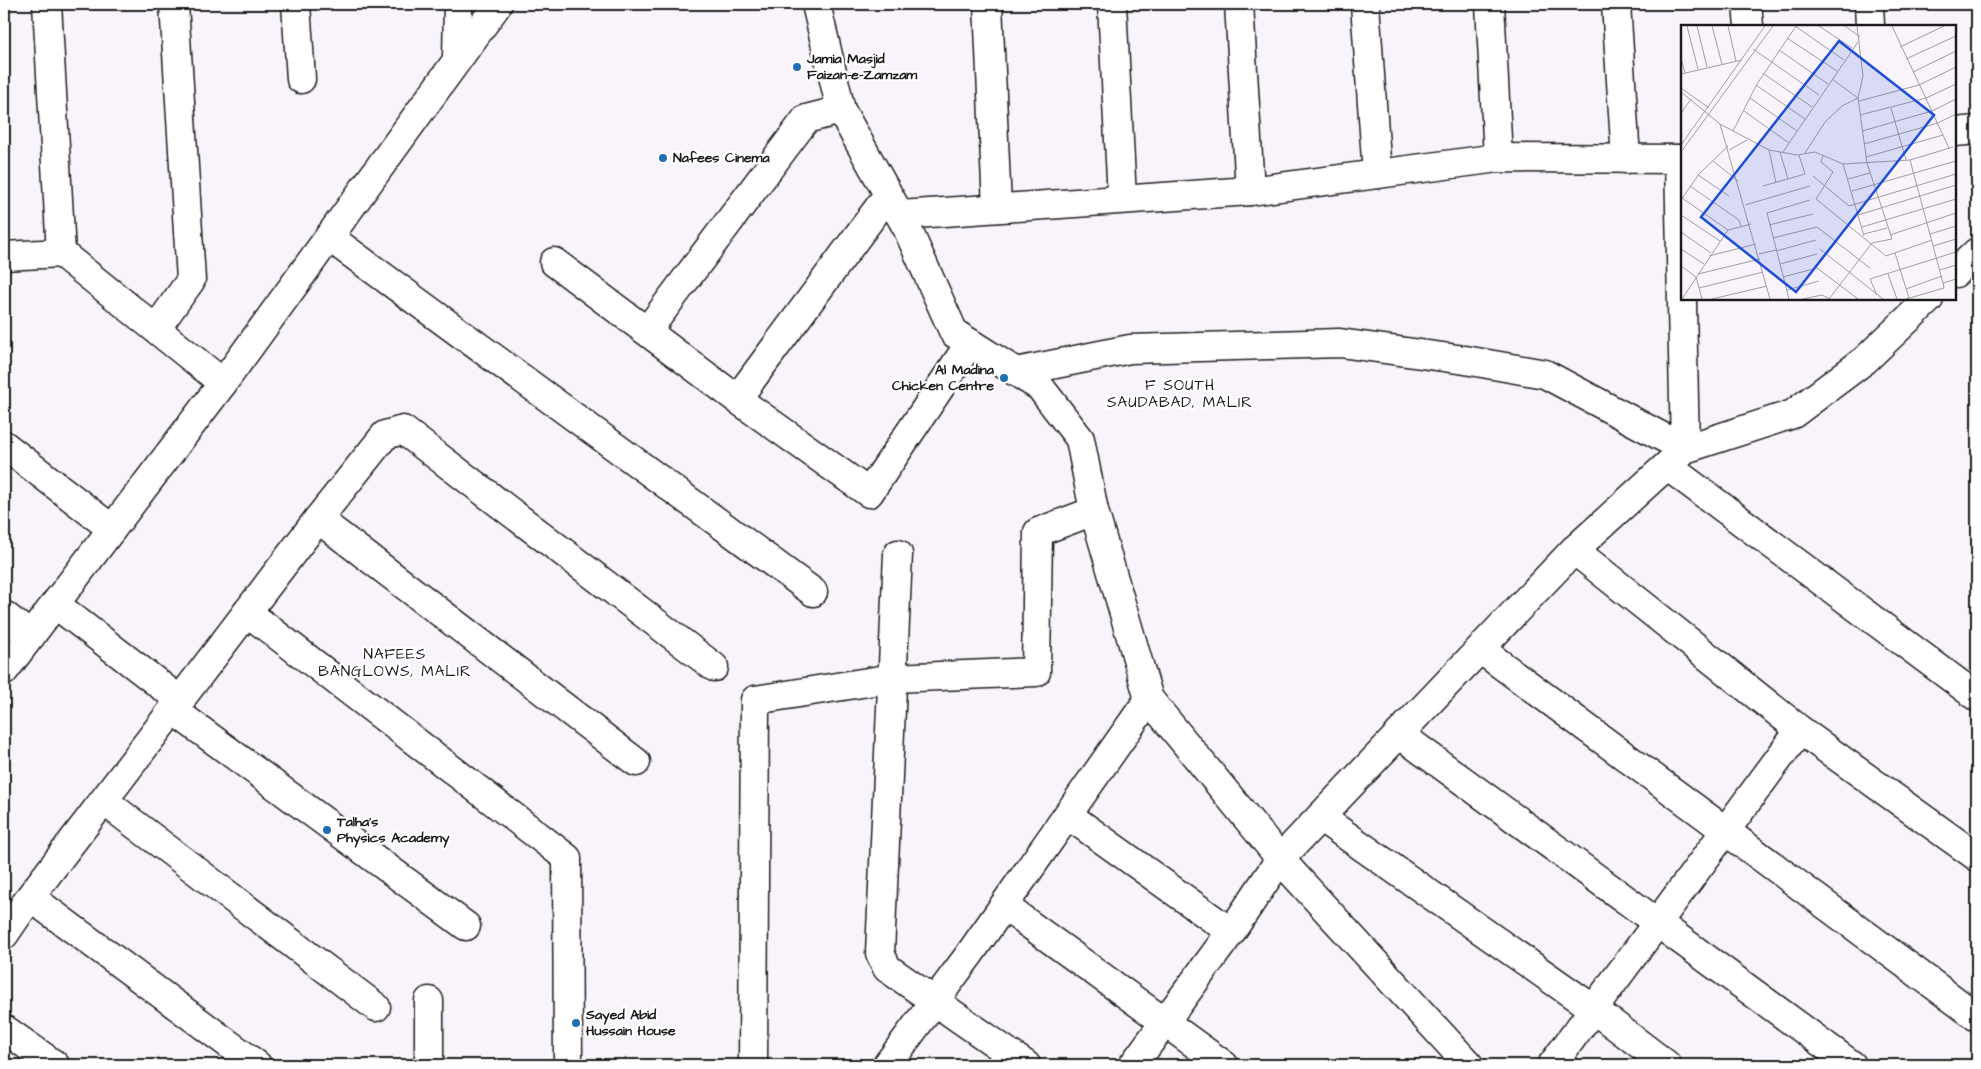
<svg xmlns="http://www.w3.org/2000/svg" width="1981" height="1069" font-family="'Architects Daughter',sans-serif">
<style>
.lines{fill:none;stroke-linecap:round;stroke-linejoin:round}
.minor-casing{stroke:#1c1c1c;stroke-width:31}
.minor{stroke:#fff;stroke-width:28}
.poi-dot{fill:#1f6fb2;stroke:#fff;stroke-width:2}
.labels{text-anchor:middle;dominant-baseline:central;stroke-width:4.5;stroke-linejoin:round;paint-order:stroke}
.poi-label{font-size:14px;font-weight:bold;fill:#1c1c1c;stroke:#fff;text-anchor:start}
.neighbourhood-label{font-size:15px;letter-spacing:1px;fill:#1c1c1c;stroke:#fff}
.inset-road{fill:none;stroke:#a19da2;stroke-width:1}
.view{fill:#1d4ed8;fill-opacity:0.15;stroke:#1d4ed8;stroke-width:2.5}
.inset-edge{fill:none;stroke:#1c1c1c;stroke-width:2.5}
</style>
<rect width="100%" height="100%" fill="#f9f3fc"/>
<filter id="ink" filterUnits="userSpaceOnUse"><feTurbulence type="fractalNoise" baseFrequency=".02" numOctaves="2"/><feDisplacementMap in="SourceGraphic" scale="10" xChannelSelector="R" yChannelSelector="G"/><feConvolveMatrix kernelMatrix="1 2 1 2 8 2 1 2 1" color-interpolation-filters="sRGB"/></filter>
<g filter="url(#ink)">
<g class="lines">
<!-- minor casing -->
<g class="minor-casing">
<g id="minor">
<polyline points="47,4 61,253"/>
<polyline points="296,4 301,79"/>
<polyline points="816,4 841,110 907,228 954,333 1040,387 1080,439 1094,511 1149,699 1288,868 1469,1065"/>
<polyline points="988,4 997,208"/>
<polyline points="1112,4 1122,199"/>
<polyline points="1239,4 1250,191"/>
<polyline points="1365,4 1377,174"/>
<polyline points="1490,4 1498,158"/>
<polyline points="1616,4 1626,159"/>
<polyline points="1747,4 1749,26"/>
<polyline points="1869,4 1870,26"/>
<polyline points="457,60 458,4"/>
<polyline points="1955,132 1977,130"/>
<polyline points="900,215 1250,191 1498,158 1682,159"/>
<polyline points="329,237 813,592"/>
<polyline points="4,256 61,253 223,383"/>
<polyline points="554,262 737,399 869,493 970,343"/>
<polyline points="1955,273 1977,252"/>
<polyline points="156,329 191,280 174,4"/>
<polyline points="647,331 806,119 841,110"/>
<polyline points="1016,372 1130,349 1340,343 1465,360 1545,374 1685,449 1679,159"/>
<polyline points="737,399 888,195"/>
<polyline points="4,445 112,529"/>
<polyline points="1667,466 1977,697"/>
<polyline points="318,519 636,762"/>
<polyline points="1574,550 1800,730 1977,857"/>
<polyline points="898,554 880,953 887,968 1026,1065"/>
<polyline points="55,604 181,701"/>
<polyline points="247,612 567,858 568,1065"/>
<polyline points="4,615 31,636"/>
<polyline points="1480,649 1977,1017"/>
<polyline points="4,671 223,383 498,4"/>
<polyline points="173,710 466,926"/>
<polyline points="1399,734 1852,1065"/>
<polyline points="104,801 376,1007"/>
<polyline points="1068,815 1231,932"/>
<polyline points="1320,817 1592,1008 1667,1065"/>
<polyline points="30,897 257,1065"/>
<polyline points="1004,906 1224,1065"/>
<polyline points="4,935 30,897 318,519 385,435 403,430 714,667"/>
<polyline points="4,1029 55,1065"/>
<polyline points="429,1065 429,1001"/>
<polyline points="753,1065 755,700 893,678 1036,672 1038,532 1094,511"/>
<polyline points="887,1065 969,955 1149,699"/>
<polyline points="1133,1065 1231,932 1280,859 1574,550 1685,449 1793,414 1865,360 1929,299"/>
<polyline points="1552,1065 1800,730"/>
</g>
</g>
<!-- minor -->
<use href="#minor" class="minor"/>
</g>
</g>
<!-- markers -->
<g class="poi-dot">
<circle cx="797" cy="67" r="5"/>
<circle cx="663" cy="158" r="5"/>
<circle cx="1004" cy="378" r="5"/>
<circle cx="327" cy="830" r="5"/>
<circle cx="576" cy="1023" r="5"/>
</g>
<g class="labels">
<!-- poi labels -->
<g class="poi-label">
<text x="807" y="59">Jamia Masjid<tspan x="807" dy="16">Faizan-e-Zamzam</tspan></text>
<text x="673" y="158">Nafees Cinema</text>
<text x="994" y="370" text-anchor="end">Al Madina<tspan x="994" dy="16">Chicken Centre</tspan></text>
<text x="337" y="822">Talha's<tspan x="337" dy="16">Physics Academy</tspan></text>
<text x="586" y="1015">Sayed Abid<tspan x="586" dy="16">Hussain House</tspan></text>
</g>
<!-- neighbourhood labels -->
<g class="neighbourhood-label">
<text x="1180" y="385">F SOUTH<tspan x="1180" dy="17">SAUDABAD, MALIR</tspan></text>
<text x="395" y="654">NAFEES<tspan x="395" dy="17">BANGLOWS, MALIR</tspan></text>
</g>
</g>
<!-- overview -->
<g transform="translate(1681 25)">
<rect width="275" height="275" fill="#f9f3fc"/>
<path class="inset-road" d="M6 1 17 44M16 1 26 42M31 1 41 39M47 1 55 36M114 1 163 35M138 1 171 23M164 1 179 12M211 1 268 123M106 13 156 46M219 22 263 1M72 24 138 70M98 25 147 59M0 33 4 48M225 34 275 11M232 47 275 26M0 49 61 35M83 49 131 82M75 60 124 94M0 63 28 83M0 67 39 99 89 274M69 73 116 106M178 76 238 60 275 42M210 83 225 135M63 86 108 118M0 88 10 74M179 90 245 73 275 59M39 99 88 125 116 130 134 127 162 139 229 135 272 122M52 106 76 59 115 1M181 106 251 86 275 74M183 119 257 98 275 89M0 120 84 1M48 125 66 115M88 125 95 158M0 127 92 1M99 127 107 154M102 127 177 17M124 128 144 97 161 81 177 73 151 54M142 130 140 137 152 147 135 174 205 231 251 215M185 132 262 110M229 135 262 258 275 254M32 136 57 156M162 139 183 211M17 150 48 171M132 151 168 181 275 149M167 154 189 148M9 161 58 195 60 201M82 161 124 149 118 130M171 166 275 136M1 173 47 205M0 175 18 149 47 121M64 180 129 161M0 190 39 216M177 190 275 160M88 200 132 189M181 202 275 174M0 207 30 228M183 209 206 203M249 209 275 201M209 210 275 188M92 213 136 202 189 243M252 221 275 214M0 224 23 239M139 224 202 274M95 226 135 215M214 228 228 273M78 229 95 225M28 231 75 219M99 239 136 229M0 241 15 252 21 274M259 245 275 240M17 249 79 234M207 249 216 274M102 252 136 243 177 274M18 263 82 247M225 264 261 251M106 265 138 256M196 270 189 254 275 227M1 274 47 205 70 199M31 274 86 261M108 274 86 188 129 175M122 274 141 270 149 274M148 274 191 218 211 214 186 138 177 73 182 51 176 1M225 274 263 263 262 258"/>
<path class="view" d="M158 16 253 90 115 267 20 192Z"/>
<rect width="275" height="275" class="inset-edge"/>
</g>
<!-- margin -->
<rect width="1981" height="1069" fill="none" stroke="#fff" stroke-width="20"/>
<rect x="10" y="10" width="1961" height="1049" fill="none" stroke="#1c1c1c" stroke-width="2" filter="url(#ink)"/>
</svg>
